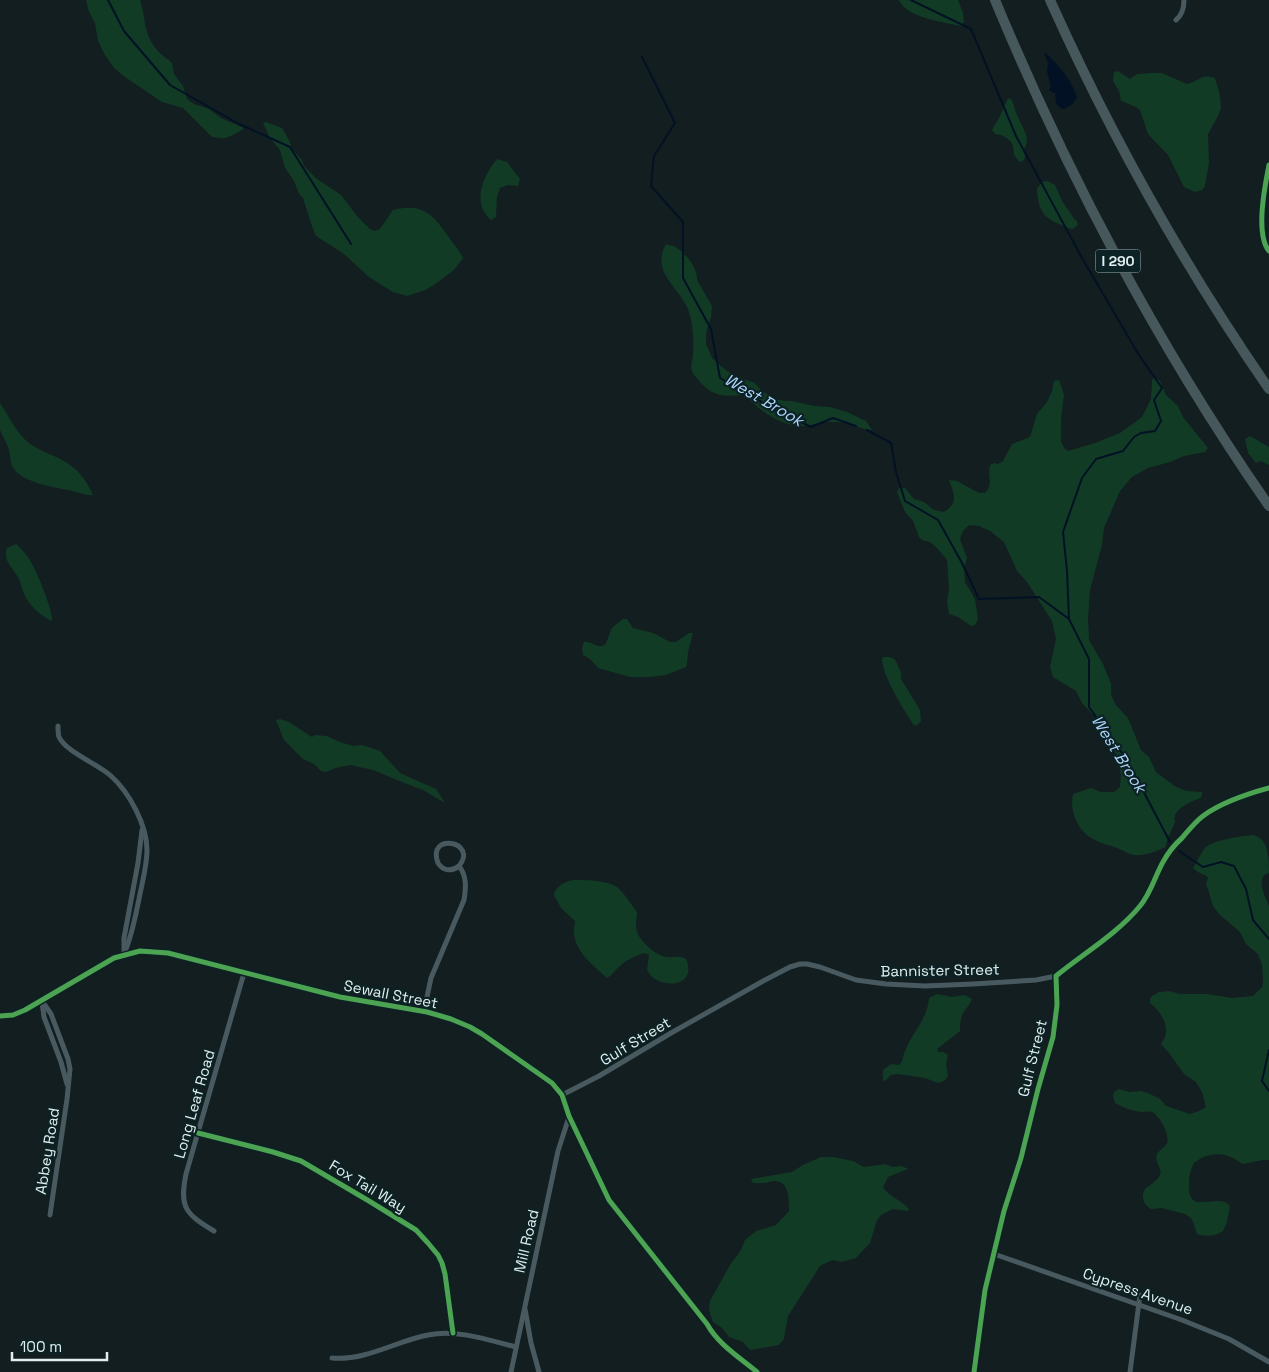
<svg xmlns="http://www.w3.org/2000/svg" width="1269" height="1372" font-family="'Space Grotesk',sans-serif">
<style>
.green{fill:#123b26}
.water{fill:#021224}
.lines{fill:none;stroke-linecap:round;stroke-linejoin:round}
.stream{stroke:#021224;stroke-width:2}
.minor{stroke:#485a60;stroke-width:5}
.motorway{stroke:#47585c;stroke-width:10}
.cycleway-casing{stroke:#0d2224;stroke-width:8}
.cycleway{stroke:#4ca352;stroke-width:5}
.labels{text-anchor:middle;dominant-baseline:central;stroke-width:4.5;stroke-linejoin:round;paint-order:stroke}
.shield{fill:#0d2224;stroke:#a1b1b2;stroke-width:1}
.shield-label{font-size:14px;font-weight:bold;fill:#e1eeef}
.street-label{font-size:15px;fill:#e1eeef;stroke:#0d2224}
.water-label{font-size:16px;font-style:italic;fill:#aed6fe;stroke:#0d2224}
</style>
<rect width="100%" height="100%" fill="#121e1f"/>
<!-- green -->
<g class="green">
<path d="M86 0H140C146 19 143 33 157 50 161 55 168 59 172 63L174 74 183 86 187 99 194 104 209 109 221 118 244 128 239 132 226 138H221L212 137 183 108 162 102 125 77 114 68 105 55 98 41 95 23 89 12Z"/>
<path d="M899 0H958L963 13 964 22 961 26C944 22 906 18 899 0Z"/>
<path d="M1118 71 1130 79 1137 74 1151 73H1162L1187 84C1199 81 1202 73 1215 78L1220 95 1221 108 1219 114 1208 134 1209 163 1205 186 1202 190 1195 192 1184 187 1168 155 1148 134 1140 110 1136 107 1121 101 1119 91 1113 81 1114 72Z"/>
<path d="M1008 98 1012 100 1016 113 1026 134 1027 142 1024 150 1025 157 1024 160 1020 162C1010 153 1016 152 1012 144 1009 138 1001 134 995 134L992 130 1000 116Z"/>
<path d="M266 122 282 128 289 140 292 149 302 160 304 166 317 179 341 195 357 216 370 229 374 231 380 229 393 210C424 202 434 216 450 239 455 246 460 251 463 258L454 270 434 285 425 290 407 296 393 292 369 277 344 254 316 236 313 229 303 198 299 194 294 181 285 168 280 150 270 138 263 123Z"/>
<path d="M497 159 507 162 520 179 518 186 508 185 500 188 497 197 496 217 491 220C471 203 483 176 497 159Z"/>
<path d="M1047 181 1055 185 1062 201 1075 220 1077 221 1078 225 1074 228 1071 229C1047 219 1038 217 1037 188L1042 182Z"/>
<path d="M666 244C667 245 673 246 674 246 685 252 698 268 697 280L712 306 711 317 706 332V344L712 358 722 367 733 375 755 383 762 391 773 398 784 401H791L815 406 830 407 847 412 866 421 872 430C863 430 855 425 846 423 841 422 835 422 830 422 820 421 809 427 799 426 780 425 757 409 745 395 725 396 714 398 700 382 698 379 694 376 693 373 689 367 693 361 693 354 694 341 693 325 689 312 684 293 657 277 662 255 662 252 664 248 666 244Z"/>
<path d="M1154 377 1160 381 1166 395 1178 406 1183 417 1208 448 1205 452 1184 456 1170 462 1148 468 1132 477 1120 491 1104 528 1102 545 1090 590 1088 619 1089 640 1103 664 1111 684V694L1115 704 1128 718 1141 750 1149 757 1156 772 1176 787 1187 791 1202 792V794L1201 798C1194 800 1176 808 1175 816 1173 824 1177 817 1174 824 1171 834 1167 836 1166 847 1156 851 1146 856 1135 855 1129 855 1123 850 1117 848 1110 845 1102 844 1095 840 1079 833 1069 812 1073 794L1091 788 1101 792H1114L1120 787 1121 775 1117 756 1099 725 1096 718 1082 703 1076 691 1053 677 1050 667 1056 639 1052 621 1027 582 1017 571 1004 542 990 531 979 526 969 525 963 531 960 539 967 558 964 569 965 582 975 599 978 619 975 625 971 626 958 617 949 614 947 602 949 589 947 560 938 549 930 542 922 540 919 537 913 521 905 512 897 492 899 488H905L914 499 924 502 934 510 944 512C959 502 954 495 949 480L957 481 979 493H985C994 484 987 477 990 465L994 463 998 464 1003 461 1012 444 1030 437 1037 414 1047 402 1052 391 1054 381 1059 380 1064 395 1061 419V442L1065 449 1068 451 1095 443 1120 433 1142 417 1151 399 1152 381Z"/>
<path d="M0 403C9 416 16 433 29 443 41 452 55 455 67 463 80 471 87 482 93 495 86 496 75 491 68 490 52 487 20 482 12 466 10 460 10 453 8 447 6 441 2 436 0 430 0 423 0 410 0 403Z"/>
<polygon points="1250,436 1269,447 1269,465 1261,461 1256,463 1248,453 1245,439"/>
<path d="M16 544C22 549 27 555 31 562 37 572 53 610 52 621 42 617 30 606 25 596 22 590 21 583 18 577 12 567 3 561 7 548Z"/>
<path d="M623 619H627L633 628 653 633 670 642H676L689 633H693L688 652 687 664 686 667 666 675 648 677H630L598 668 590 659 583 655 582 648 584 642C590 641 594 646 600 646 609 647 608 632 613 627 616 624 620 622 623 619Z"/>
<path d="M884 657H889L894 659 897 663 901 673V679L920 710 921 721 916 726 913 724C903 708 882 676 882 658Z"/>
<polygon points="280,719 289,722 312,737 315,735 327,736 340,742 353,746 362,745 380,751 400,773 436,789 445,803 423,790 407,784 373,770 350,765 336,768 326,772 321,771 314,764 303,759 284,740 276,720"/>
<path d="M1253 835C1269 839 1269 858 1269 873L1264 875C1258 884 1265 896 1269 906V1160H1263L1243 1164C1239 1162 1236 1160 1233 1158 1221 1151 1204 1154 1194 1163 1190 1170 1189 1177 1189 1186 1188 1217 1219 1191 1230 1206L1227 1222 1223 1231C1216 1236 1206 1237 1197 1234L1193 1222 1191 1218 1185 1214 1162 1208 1151 1209C1143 1204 1141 1197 1145 1189 1148 1186 1151 1185 1154 1182 1169 1171 1153 1165 1157 1154 1160 1149 1165 1148 1167 1143 1170 1135 1160 1116 1152 1112 1149 1111 1145 1112 1141 1112 1132 1111 1122 1107 1115 1103L1113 1096 1114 1092 1119 1089 1129 1092 1141 1091 1148 1093 1160 1099 1166 1106 1190 1114 1199 1111 1206 1107 1202 1092 1196 1082 1184 1074 1169 1053 1161 1044C1162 1042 1164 1039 1165 1037 1169 1023 1160 1011 1150 1003V999L1152 996 1159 992 1169 991 1180 994H1207L1232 998 1253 996 1262 987 1263 982 1262 965 1258 954 1246 944 1240 932 1219 914 1213 906 1208 889 1206 885 1208 877 1198 872 1193 868C1197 862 1202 851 1206 847 1214 840 1242 836 1253 835Z"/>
<path d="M573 880C584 880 607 880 617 887 625 894 631 904 637 912 637 919 635 925 637 932 640 941 657 957 667 957 674 958 679 955 686 959 699 989 656 990 647 970L649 955 644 953C635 956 626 960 619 967 614 971 613 975 607 978 594 966 575 952 574 933 573 929 575 925 575 921L561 908 554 895C556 886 564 882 573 880Z"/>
<path d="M937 994 952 997 965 995 972 999C970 1005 966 1008 963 1013 960 1019 960 1025 960 1031L937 1049 938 1052H943L948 1055 946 1064 948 1076 944 1081 938 1083 925 1078 898 1074 891 1075 885 1081 883 1080V1070L891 1064 899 1065C904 1061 902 1057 905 1051 912 1033 928 1018 929 998Z"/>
<path d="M821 1157H833L853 1161 864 1167 886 1164 892 1167 902 1166 908 1169 888 1177 883 1187C889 1197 902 1200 909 1209L908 1211 893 1209 881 1215 877 1220 870 1243 856 1258 842 1262 832 1260 820 1266 788 1316 784 1339 779 1345 750 1350 743 1342 729 1337 722 1328 713 1322 709 1310 710 1301 730 1265 741 1250 745 1240 756 1231 776 1225 789 1211C789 1200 790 1181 774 1181 771 1181 769 1182 766 1183 762 1183 757 1183 753 1183L751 1179 792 1172 803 1165Z"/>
</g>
<!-- water -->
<path class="water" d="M1046 53C1059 66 1071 79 1077 97 1075 103 1069 108 1062 109L1056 104 1055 93H1053L1049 90 1051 86 1047 72 1048 62 1044 54Z"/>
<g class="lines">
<!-- stream -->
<g class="stream">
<polyline points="108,0 124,31 170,85 239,124 290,147 351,244"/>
<polyline points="911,0 971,29 1016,136 1082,258 1139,355 1162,388 1154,400 1161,421 1155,431 1141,433 1134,437 1123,451 1096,459 1082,478 1063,532 1067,571 1069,619"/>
<polyline points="642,57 675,123 654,156 651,186 683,222 683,278 711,329 720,378 767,405 811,427 833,418 856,426"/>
<polyline points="867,430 891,443 896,472 905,501 938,520 962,563 979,599 1039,597 1069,619 1089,659 1089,707 1127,760 1170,842"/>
<polyline points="1179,851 1203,867 1221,862 1234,866 1246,889 1253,920 1269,939"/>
<polyline points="1269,1050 1262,1081 1269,1091"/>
</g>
<!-- minor -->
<g class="minor">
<path d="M1176 20C1182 15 1184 8 1184 0"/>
<path d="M1269 165C1265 185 1255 234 1269 251"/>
<path d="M58 726C58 730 58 734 59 737 66 752 98 764 111 776 129 792 147 825 147 850 147 866 142 883 139 899 135 918 132 936 124 954"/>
<polyline points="124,952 124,938 138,863 142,830"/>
<polyline points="42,1001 51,1014 68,1059 70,1069 67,1099 50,1215"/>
<polyline points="42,1002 44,1017 61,1062 67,1084"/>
<path d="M424 1011 431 978 464 900C466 888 467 876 459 866 452 872 443 871 438 863 426 832 479 841 459 866"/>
<path d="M0 1016 13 1015 25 1010 114 958 140 951 168 953 340 997 427 1012 451 1019 470 1027 482 1034 552 1083 562 1095 569 1116 609 1200 707 1324C718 1344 739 1357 757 1372"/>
<polyline points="562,1095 599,1076 671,1033 765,980 790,967 800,964 807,964 820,967 856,980 886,984 925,986 973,984 1036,980 1056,976"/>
<polyline points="198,1133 273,1152 301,1161 369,1201 416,1230 428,1243 438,1255 442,1263 445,1274 453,1333"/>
<path d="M214 1231C186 1214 179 1208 186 1174L244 973"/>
<polyline points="994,1254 1182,1320 1229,1339 1269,1362"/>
<polyline points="525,1309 531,1343 539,1372"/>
<path d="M332 1358C366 1361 396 1341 428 1335 457 1329 488 1340 516 1347"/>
<polyline points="511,1372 558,1151 569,1117"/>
<path d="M974 1372 985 1290 1004 1211 1021 1158 1038 1089 1053 1037 1057 1005 1056 976C1084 953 1117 934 1140 906 1151 893 1155 876 1163 862 1168 853 1174 845 1182 838 1188 831 1195 822 1203 816 1222 802 1247 794 1269 788"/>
<polyline points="1130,1372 1140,1295"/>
</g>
<!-- motorway -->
<g class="motorway">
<path d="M995 0C1069 178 1159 348 1269 506"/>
<path d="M1050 0C1111 136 1184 266 1269 389"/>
</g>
<!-- cycleway casing -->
<g class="cycleway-casing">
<g id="cycleway">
<path d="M1269 165C1265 185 1255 234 1269 251"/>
<path d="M0 1016 13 1015 25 1010 114 958 140 951 168 953 340 997 427 1012 451 1019 470 1027 482 1034 552 1083 562 1095 569 1116 609 1200 707 1324C718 1344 739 1357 757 1372"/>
<polyline points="198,1133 273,1152 301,1161 369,1201 416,1230 428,1243 438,1255 442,1263 445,1274 453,1333"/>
<path d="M974 1372 985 1290 1004 1211 1021 1158 1038 1089 1053 1037 1057 1005 1056 976C1084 953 1117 934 1140 906 1151 893 1155 876 1163 862 1168 853 1174 845 1182 838 1188 831 1195 822 1203 816 1222 802 1247 794 1269 788"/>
</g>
</g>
<!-- cycleway -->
<use href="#cycleway" class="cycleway"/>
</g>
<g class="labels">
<!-- shield labels -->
<rect class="shield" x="1095.5" y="249.5" width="45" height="23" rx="4"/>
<g class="shield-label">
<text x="1118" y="261">I 290</text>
</g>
<!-- street labels -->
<g class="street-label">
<text transform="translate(940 970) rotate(-1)">Bannister Street</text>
<text transform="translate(391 994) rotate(11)">Sewall Street</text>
<text transform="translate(635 1041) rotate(-31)">Gulf Street</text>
<text transform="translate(1032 1058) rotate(-76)">Gulf Street</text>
<text transform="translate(194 1104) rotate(-74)">Long Leaf Road</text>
<text transform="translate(47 1151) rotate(-81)">Abbey Road</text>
<text transform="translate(368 1186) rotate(31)">Fox Tail Way</text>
<text transform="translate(526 1241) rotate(-77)">Mill Road</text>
<text transform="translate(1138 1291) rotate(19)">Cypress Avenue</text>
</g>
<!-- water labels -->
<g class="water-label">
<text transform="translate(764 400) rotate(30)">West Brook</text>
<text transform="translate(1119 754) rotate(58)">West Brook</text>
</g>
</g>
<!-- scale -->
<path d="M12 1352v8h95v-8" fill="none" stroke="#e1eeef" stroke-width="2.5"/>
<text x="20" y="1352" font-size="15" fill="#e1eeef" stroke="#0d2224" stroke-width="4" paint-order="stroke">100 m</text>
</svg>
